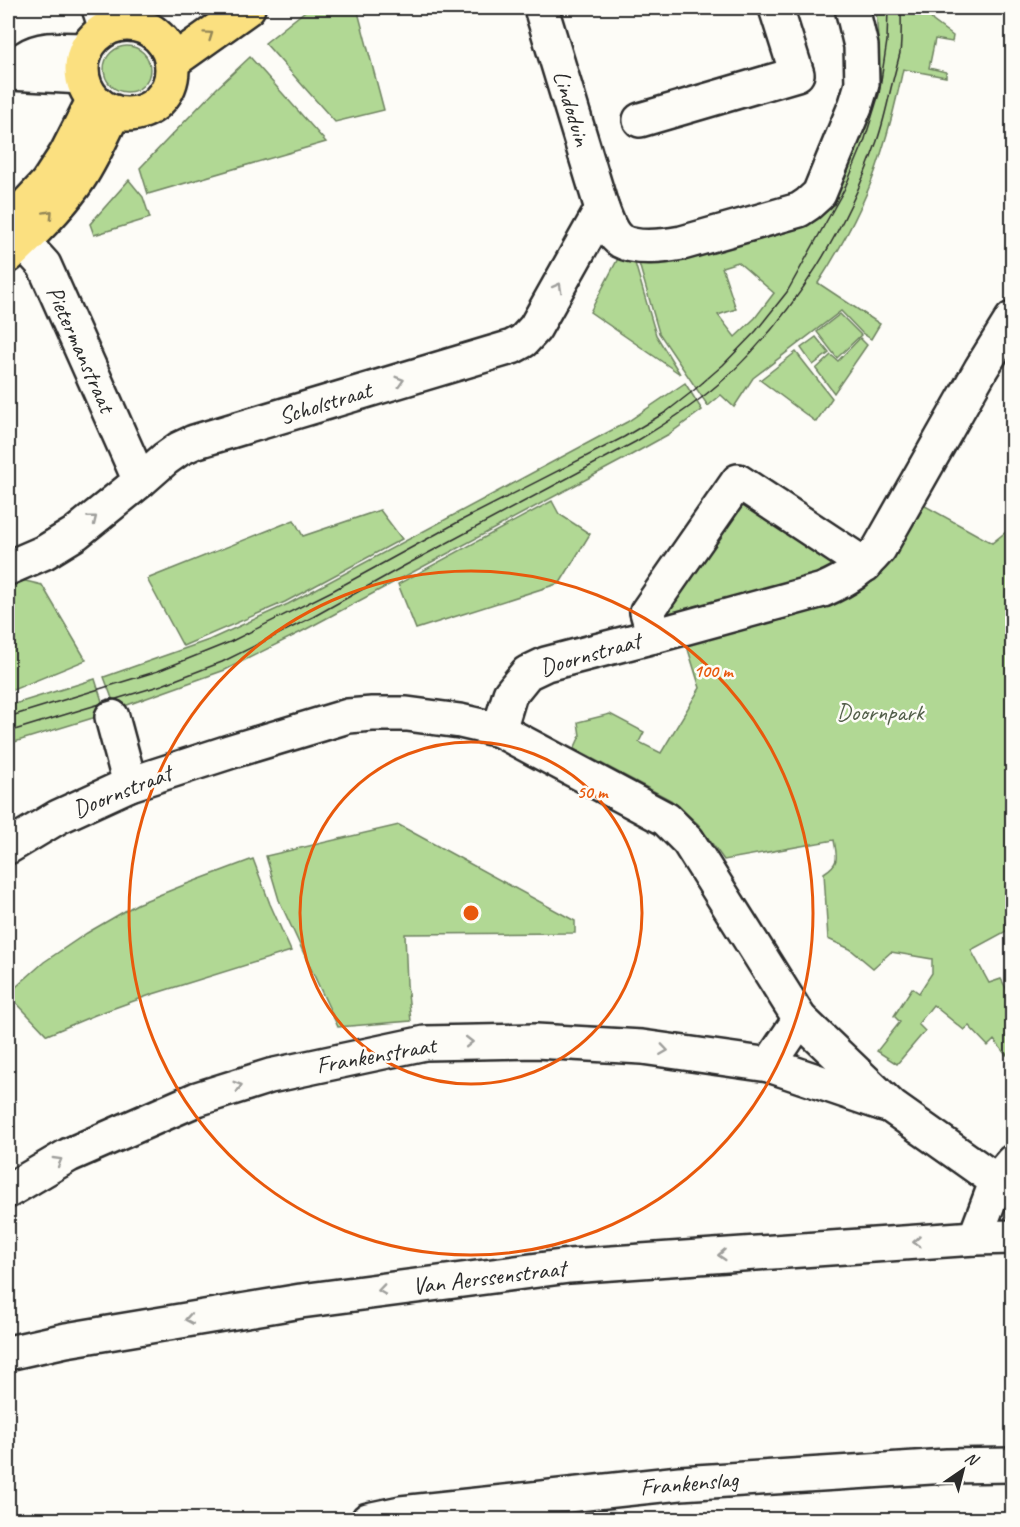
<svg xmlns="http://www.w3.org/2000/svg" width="1020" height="1527" font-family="Caveat,sans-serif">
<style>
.green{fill:#b1d894;stroke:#6e8260;stroke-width:1.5;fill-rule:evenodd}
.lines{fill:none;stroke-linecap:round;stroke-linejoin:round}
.minor-casing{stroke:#2b2b2b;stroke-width:38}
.major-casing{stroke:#2b2b2b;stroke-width:38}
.minor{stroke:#fdfcf7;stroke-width:33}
.major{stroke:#fbe080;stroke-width:33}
.tram{stroke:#2b2b2b;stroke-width:1.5}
.oneway{stroke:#938656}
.oneway2{stroke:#9e9e9b}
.ring{fill:none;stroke:#e8590c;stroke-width:3}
.labels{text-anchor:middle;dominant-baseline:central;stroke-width:5;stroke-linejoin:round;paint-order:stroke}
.street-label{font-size:24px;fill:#2b2b2b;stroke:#fdfcf7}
.park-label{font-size:24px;fill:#535f4a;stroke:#fdfcf7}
.centre{fill:#e8590c;stroke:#fdfcf7;stroke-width:3}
.ring-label{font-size:18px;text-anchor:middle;font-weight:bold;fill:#e8590c;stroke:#fdfcf7;stroke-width:5;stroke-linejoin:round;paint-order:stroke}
</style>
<rect width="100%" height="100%" fill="#fdfcf7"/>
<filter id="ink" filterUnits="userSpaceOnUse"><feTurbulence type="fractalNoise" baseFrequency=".0167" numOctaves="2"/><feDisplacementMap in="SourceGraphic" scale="12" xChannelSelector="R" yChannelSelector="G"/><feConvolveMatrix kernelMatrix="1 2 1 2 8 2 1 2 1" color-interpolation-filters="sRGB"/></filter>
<g filter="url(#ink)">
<!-- green -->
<g class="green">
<polygon points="309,8 357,8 384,110 335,122 265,43"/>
<path d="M876 8H924L933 21 953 36 952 42 935 39 929 68 946 72V77L903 69C897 98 890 126 881 154 867 200 844 243 818 283L880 324 871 339 862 333 841 311 753 378 734 407 721 395 708 406 659 333 634 246 811 211 819 217 843 173 871 92 878 40ZM738 262 774 293 755 318 735 337 718 315 736 309 722 267Z"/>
<circle cx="127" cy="69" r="23"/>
<polygon points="250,57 326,142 148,194 140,168 217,88"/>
<polygon points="129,180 143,197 150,218 94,235 90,224"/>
<polygon points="625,245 630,246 656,335 680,374 590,312"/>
<polygon points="840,314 861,335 837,358 817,332"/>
<polygon points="816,337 829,353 813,365 801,348"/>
<polygon points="860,338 867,345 834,393 816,369 831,355 838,361"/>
<polygon points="796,352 832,398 816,422 760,380"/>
<polygon points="685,383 702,410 669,434 624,459 299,633 225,670 116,709 104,677 209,640 288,604 627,422"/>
<path d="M738 481 865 565 909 497 992 543 1012 527V931L1008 930 971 950 989 983 1001 979 1012 999V1052L1006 1055 994 1040 988 1046 969 1026 964 1030 933 1005 918 1024 925 1031 897 1064 877 1051 900 1022 894 1016 912 988 919 993 932 973V959L891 952 873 968 850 949 828 939 824 873C840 863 837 857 834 840L724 860 698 824 671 800 574 749 580 736 578 722 610 714 644 732 639 742 661 753 700 688 682 630 654 636 647 612Z"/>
<polygon points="552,501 559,514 590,534 560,583 416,629 398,584"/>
<polygon points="380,510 402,539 285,602 183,646 147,579 294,520 303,536"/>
<polygon points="9,577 42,585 86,660 8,692 8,578"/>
<polygon points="95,679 106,714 8,744 8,706"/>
<polygon points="399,825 575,921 575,933 405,934 407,984 411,1021 338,1027 279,900 266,856"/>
<polygon points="253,859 270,904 291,951 153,994 95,1015 47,1035 8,994 44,962 87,933 137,904 184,885"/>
</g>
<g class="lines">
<!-- minor casing -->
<g class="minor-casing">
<g id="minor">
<polyline points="99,8 106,29"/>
<path d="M541 8 602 209C606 219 611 235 621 241 637 250 665 246 682 243L799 210 808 204 819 194 856 104 862 84 861 46 852 8"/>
<polyline points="10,73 82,77"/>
<path d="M8 74C14 69 19 63 25 58 42 46 67 50 86 50"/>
<polyline points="640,120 797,74 776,8"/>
<polyline points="8,228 23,242 44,265 140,481"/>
<polyline points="8,568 45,552 76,533 140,481 165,459 179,449 194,442 512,347 523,341 535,328 602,209"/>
<polyline points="654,636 647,612 738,481 865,565"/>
<polyline points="112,717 130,784"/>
<path d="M499 730 510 694 527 673 546 664 654 636 823 590C848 579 861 570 879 549L981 369 1012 319"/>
<polyline points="8,847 58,817 130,784 229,752 348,716 372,714 407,714 460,721 499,730 666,819 688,841 800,1019 892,1107 1012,1192"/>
<polyline points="769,1065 800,1019"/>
<polyline points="8,1191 69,1155 197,1099 270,1076 425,1043 536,1041 642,1047 769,1065 884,1104"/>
<polyline points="975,1238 997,1180 1012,1162"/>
<polyline points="8,1353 66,1340 301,1301 569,1266 975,1238 1012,1237"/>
<polyline points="368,1520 401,1513 680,1483 947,1466 1012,1465"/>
</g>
</g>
<!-- major casing -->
<g class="major-casing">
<g id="major">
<circle cx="127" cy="69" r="45"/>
<polyline points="172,62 248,8"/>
<polyline points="20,212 47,183 66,154 90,107 92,100"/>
<path d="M8 256C33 233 61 206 80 177 93 157 103 134 114 112"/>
</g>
</g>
<!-- minor -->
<use href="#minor" class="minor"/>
<!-- major -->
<use href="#major" class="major"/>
<!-- tram -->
<g class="tram">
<polyline points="8,717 158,671 230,642 334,590 460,521 624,437 666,412 693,391 723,365 756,331 787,292 844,190 864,142 879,94 887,41 888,8"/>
<path d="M8 732 162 685 222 662 313 617 404 566 635 442C669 422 702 400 731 373 797 310 847 227 877 141 883 124 887 106 891 88 894 76 897 65 900 53 902 38 901 22 901 8"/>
</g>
</g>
<!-- one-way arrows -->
<defs><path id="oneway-chevron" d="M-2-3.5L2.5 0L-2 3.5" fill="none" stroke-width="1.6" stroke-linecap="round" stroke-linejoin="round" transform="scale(1.5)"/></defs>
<g class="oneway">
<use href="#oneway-chevron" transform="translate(209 35) rotate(-35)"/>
<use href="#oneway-chevron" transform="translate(49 214) rotate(-47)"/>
</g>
<g class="oneway2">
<use href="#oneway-chevron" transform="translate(558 287) rotate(-61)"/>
<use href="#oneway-chevron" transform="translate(400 381) rotate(-17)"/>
<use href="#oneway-chevron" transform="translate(93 519) rotate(-39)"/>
<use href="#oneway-chevron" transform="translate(469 1042) rotate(-1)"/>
<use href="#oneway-chevron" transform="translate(664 1050) rotate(8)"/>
<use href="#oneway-chevron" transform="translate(238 1086) rotate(-17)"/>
<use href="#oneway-chevron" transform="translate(58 1161) rotate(-30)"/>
<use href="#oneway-chevron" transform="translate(917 1242) rotate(176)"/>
<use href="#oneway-chevron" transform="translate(722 1255) rotate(176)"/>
<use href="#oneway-chevron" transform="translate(382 1290) rotate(172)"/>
<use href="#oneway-chevron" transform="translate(189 1319) rotate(170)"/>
</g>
</g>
<!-- distance rings -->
<g class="ring">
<circle cx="471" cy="913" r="171"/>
<circle cx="471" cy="913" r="342"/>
</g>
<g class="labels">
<!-- street labels -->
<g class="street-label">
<text transform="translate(572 108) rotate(73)">Lindoduin</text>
<text transform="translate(81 349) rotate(66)">Pietermanstraat</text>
<text transform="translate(325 403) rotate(-17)">Scholstraat</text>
<text transform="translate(590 654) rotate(-16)">Doornstraat</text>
<text transform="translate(122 791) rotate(-22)">Doornstraat</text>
<text transform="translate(376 1055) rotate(-10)">Frankenstraat</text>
<text transform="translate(489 1277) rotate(-7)">Van Aerssenstraat</text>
<text transform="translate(689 1483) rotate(-5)">Frankenslag</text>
</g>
<!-- park labels -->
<g class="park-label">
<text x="880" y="712">Doornpark</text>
</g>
</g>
<circle cx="471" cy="913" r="9" class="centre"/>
<g class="ring-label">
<text x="713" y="677">100 m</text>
<text x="592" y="798">50 m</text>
</g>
<!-- margin -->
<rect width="1020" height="1527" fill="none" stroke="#fdfcf7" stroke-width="30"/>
<rect x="15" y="15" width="990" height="1497" fill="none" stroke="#2b2b2b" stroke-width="2" filter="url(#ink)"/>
<!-- north arrow -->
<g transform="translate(963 1470) rotate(35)" stroke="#fdfcf7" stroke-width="4.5" paint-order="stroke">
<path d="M0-4.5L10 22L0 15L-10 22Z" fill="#2b2b2b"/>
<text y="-9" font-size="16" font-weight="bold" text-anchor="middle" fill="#2b2b2b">N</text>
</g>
</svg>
